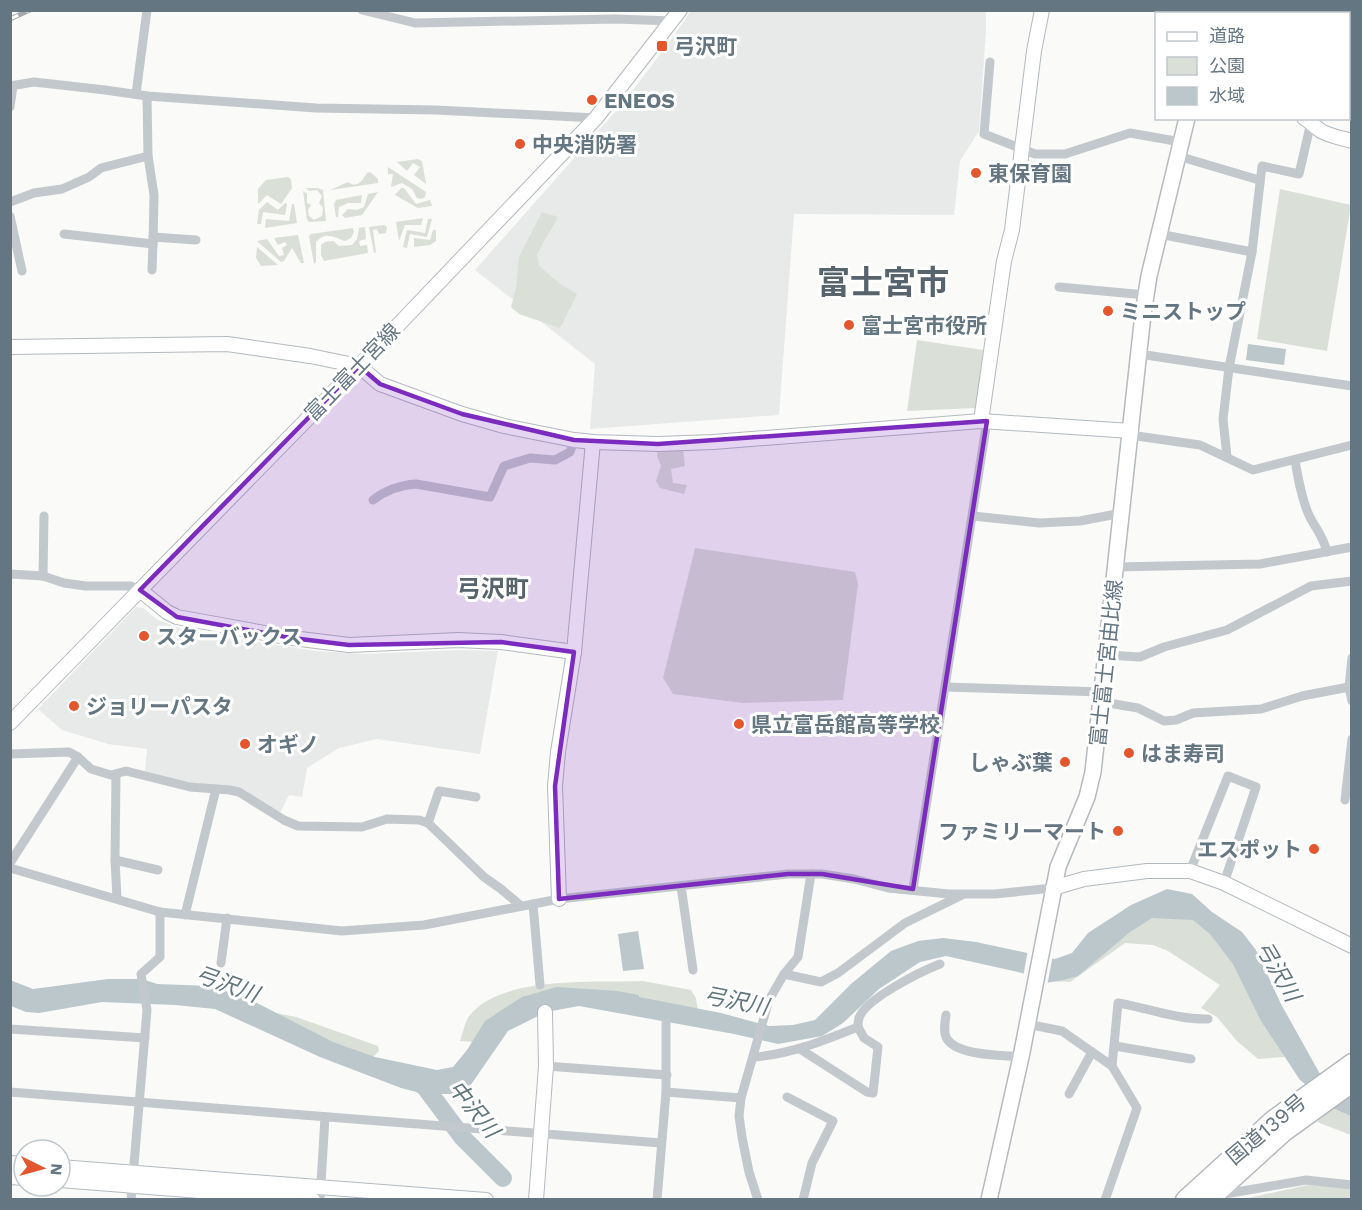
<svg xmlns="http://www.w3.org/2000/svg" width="1362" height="1210" font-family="'Work Sans','Noto Sans JP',sans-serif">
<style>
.built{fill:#e8e9e9}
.green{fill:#dadfd7}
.water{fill:#bbc7cb}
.pier{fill:#fafaf8}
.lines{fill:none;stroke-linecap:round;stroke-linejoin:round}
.river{stroke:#bbc7cb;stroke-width:18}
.secondary-casing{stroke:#b3babf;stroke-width:16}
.primary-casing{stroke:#b5babe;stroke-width:18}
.highway-casing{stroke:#b4b9bd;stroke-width:21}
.street{stroke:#c3c8cc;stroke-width:9}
.secondary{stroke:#fff;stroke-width:14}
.primary{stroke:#fff;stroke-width:15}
.highway{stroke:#fff;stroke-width:18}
.rail-casing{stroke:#a2aab0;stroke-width:5}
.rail{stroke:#fff;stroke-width:3;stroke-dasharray:9;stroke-linecap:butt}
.marked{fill:#7b2cbf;fill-opacity:0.2;stroke:#7b2cbf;stroke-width:4.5;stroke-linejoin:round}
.poi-dot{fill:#e4572e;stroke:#fff;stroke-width:2}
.labels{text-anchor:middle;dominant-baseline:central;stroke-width:6;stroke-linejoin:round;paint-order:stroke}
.poi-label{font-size:21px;font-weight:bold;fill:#657683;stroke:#fff;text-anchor:start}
.street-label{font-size:21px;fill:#657683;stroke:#fff}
.water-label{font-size:22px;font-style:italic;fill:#60757c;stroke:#fff}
.quarter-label{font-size:24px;font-weight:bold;fill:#57646e;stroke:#fff}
.town-label{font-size:33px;font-weight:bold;fill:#57646e;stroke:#fff}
</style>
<rect width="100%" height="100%" fill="#fafaf8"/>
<!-- built -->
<g class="built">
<polygon points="691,11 986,11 986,31 979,131 960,161 954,215 794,214 779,415 590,429 595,364 475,270 623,103 668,44"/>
<polygon points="136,607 143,608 158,620 188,631 316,651 364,654 458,650 498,651 480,754 377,739 339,748 307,768 302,797 289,795 280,813 237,788 183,782 145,771 147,749 108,744 62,730 38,709"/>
</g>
<!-- green -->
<g class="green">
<polygon points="418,159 422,161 426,184 414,175 420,167 413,163 407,171 397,162"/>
<polygon points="388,167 426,192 425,197 421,199 417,198 412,189 402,183 391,187 393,174 388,174"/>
<path d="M370 172 378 179V183L330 190 348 182C358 189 362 180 367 173Z"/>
<polygon points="288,177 291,179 292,188 281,204 267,195 258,204 258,189 266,180"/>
<polygon points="306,188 317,188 323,190 326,221 309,222 307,220 303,191 307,194 307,203 311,205 308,210 309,216 314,220 322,216 323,208 319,203 322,196 317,190 309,191"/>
<polygon points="401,188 404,188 416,204 430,200 432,206 418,208 395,195"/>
<polygon points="1280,189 1351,205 1327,351 1257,339"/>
<polygon points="378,192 362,215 345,218 342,215 348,209 357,210 364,207 368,194"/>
<polygon points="362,195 361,203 348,203 339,207 338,217 336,217 334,204 336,200"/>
<polygon points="267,202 278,210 285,203 287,204 285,215 263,212 261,224 257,224 259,210"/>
<polygon points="292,204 294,204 297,223 265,228 266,219 289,221"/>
<polygon points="542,212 558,217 537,254 539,266 560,284 577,294 560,328 519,314 511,307 516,289 519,257"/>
<polygon points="423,218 421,225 405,225 399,241 396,222"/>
<polygon points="428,219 432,219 427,237 410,234 407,248 403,247 407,230 425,233"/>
<polygon points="384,225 387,227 386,233 379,234 377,229 373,230 376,252 374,253 369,227"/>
<polygon points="365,227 366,239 359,241 360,246 367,245 368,253 324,261 321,255 321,245 325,242 333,241 339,246 352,245 357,239 359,228"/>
<path d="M353 228 354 232 351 238 345 241C333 237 326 231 316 242V262L314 264 309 236 311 234Z"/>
<polygon points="433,230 436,230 436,241 430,245 414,247 414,238 430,240"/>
<polygon points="298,235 304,263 301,263 292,248 284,261 281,262 257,241 267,239 279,256 284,255 282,248 287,245 285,242 278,245 274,238"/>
<polygon points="257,247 278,265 261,266 256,258"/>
<polygon points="917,340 983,350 976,408 907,411"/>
<polygon points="658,447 683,450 685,466 671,469 673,483 687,485 684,494 660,488 656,481 661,466 657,456"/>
<polygon points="695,548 855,572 858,584 843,700 743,703 673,694 663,678"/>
<polygon points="1163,914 1199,921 1225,950 1287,1040 1284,1057 1258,1059 1237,1041 1217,1017 1201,1008 1220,985 1168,951 1153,945 1125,943 1070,982 1054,981 1137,923"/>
<path d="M643 981 691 990 696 998 698 1011 565 995 474 1042 460 1041C463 1033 465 1021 470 1015 502 975 596 983 643 981Z"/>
<polygon points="271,1012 296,1017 378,1046 379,1051 373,1057 354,1057"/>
<polygon points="1339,1099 1351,1104 1351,1135 1317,1122"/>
<polygon points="1322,1182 1351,1188 1351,1199 1239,1200"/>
</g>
<!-- water -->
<g class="water">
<polygon points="1248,344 1286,349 1284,365 1246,360"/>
<polygon points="1167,889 1192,894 1212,912 1242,932 1256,950 1281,1004 1320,1074 1351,1099 1351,1116 1335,1109 1300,1080 1261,1021 1233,964 1210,934 1193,920 1152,918 1130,932 1078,976 1059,981 1045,983 1022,973 946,956 920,962 879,989 843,1023 822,1036 778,1044 734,1034 579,1006 546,1012 508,1031 470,1086 455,1094 424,1094 401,1088 320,1057 215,1009 175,1005 102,1002 39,1013 26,1012 11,1006 10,980 33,989 108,979 142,979 157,984 212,986 257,1003 333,1042 375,1057 437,1070 453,1067 467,1050 485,1021 522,997 557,987 617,991 639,995 639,997 721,1013 769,1026 793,1025 815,1020 851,984 891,951 918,941 943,938 976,942 1055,959 1072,953 1088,933 1131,905"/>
<polygon points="638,931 644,969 623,971 618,934"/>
</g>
<!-- pier -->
<polygon class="pier" points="1028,950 1053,955 1047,986 1023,977"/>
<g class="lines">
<!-- river -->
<polyline class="river" points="412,1078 425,1087 463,1138 503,1178"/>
<!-- secondary casing -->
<g class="secondary-casing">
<g id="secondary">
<path d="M1304 118C1311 122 1315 127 1321 131 1330 136 1341 138 1352 141"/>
<polyline points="10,347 227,344 310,356 359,366 380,384 462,414 504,426 574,440 593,442 658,444 713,442 981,421 1131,431"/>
<polyline points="981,421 1004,261 1012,230 1034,51 1042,10"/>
<polyline points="140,590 167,612 177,617 292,638 349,645 458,640 501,642 574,652"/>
<polyline points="10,723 359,366 596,118 680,10"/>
<polyline points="1053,888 1084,879 1147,871 1190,871 1224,883 1352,946"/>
<polyline points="559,899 555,786 558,752 574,652 593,442"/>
<polyline points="10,1163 24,1164"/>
<polyline points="60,1167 486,1200"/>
<polyline points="10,1177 24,1178"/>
<polyline points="60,1180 313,1200"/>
<polyline points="536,1200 546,1066 545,1012"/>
</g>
</g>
<!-- primary casing -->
<g class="primary-casing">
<g id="primary">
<polyline points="1213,14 1214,10"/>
<polyline points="989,1200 1021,1057 1058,867 1087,797 1093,772 1143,314 1149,276 1187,118"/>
</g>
</g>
<!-- highway casing -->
<g class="highway-casing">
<g id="highway">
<polyline points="1185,1200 1273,1120 1352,1063"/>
<polyline points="1209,1200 1284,1132 1352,1083"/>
</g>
</g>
<!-- street -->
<g class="street">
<polyline points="362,10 415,23 615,19 673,21"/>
<polyline points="1343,14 1344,10"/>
<polyline points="990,62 984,134 1035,154 1065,154 1130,133 1181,142"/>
<polyline points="10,86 34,82 105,90 147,96 316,108 436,110 596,118"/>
<polyline points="136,94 147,10"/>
<polyline points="147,96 148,156 154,195 153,244"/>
<polyline points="10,107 13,86"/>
<polyline points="1178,156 1259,180"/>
<polyline points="10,202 34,193 62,189 89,177 101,168 148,156"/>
<polyline points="10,216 22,271"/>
<polyline points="64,234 153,244 152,270"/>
<polyline points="1159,234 1252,252"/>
<polyline points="153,237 196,240"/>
<polyline points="1059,287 1146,295"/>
<polyline points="1139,354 1352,386"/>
<polyline points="1130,435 1200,445 1253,470 1352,445"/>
<polyline points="1227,457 1223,419 1229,368 1252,252 1262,166 1299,174 1312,118"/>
<path d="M1295 460C1298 478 1301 496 1308 513 1314 527 1323 535 1327 552"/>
<path d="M373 500C386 490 400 485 416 484L490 497 504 466 530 458 555 460 570 452 574 440"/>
<polyline points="973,516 1039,523 1080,521 1122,513"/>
<polyline points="1116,567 1260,564 1352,547"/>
<polyline points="10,574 43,576 64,583 86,586 131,586 140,590"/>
<polyline points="43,576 44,516"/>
<polyline points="1107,655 1140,657 1164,647 1227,630 1311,586 1352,581"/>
<polyline points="1352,658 1349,687 1352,701"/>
<polyline points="946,687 1103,692"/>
<polyline points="1102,702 1138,708 1164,721 1176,720 1193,713 1261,709 1302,696 1349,687"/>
<polyline points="10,754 69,752 78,757 91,769 111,775 126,771 190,787 230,790 239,792 284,820 298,826 362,827 387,819 419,820 428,823 484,877 501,889 521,906"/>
<polyline points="116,774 115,860 117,898"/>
<polyline points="1345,800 1352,739"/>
<polyline points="428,823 439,791 476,797"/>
<polyline points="115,860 158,870"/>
<polyline points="10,863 78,757"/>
<polyline points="10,868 160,912 342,931 424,925 559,899 788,874 822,874 854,879 888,888 949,894 995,894 1053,888"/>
<polyline points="1190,871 1228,776 1256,787 1224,883"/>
<polyline points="681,886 693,970"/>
<polyline points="913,889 987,421"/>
<polyline points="533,904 540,985"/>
<polyline points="185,915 216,789"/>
<polyline points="221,963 227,918"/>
<polyline points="784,974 821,982 838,973 905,923 962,895"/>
<path d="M946 1015C945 1022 943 1032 947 1039 958 1056 1002 1055 1021 1057"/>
<polyline points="1027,1024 1062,1031 1112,1066 1137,1108 1105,1200"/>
<polyline points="10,1029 145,1038"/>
<polyline points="1115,1046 1191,1059"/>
<polyline points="800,1049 867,1092 873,1093 878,1047 864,1038 858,1027"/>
<path d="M754 1057C791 1054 823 1041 858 1027 858 1024 858 1021 859 1018 865 999 922 971 940 964"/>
<polyline points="546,1066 667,1075"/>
<path d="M1112 1066 1118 1003C1148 1008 1178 1020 1208 1019"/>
<polyline points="10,1092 661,1143"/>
<polyline points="666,1092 741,1098"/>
<polyline points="1069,1094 1092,1052"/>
<polyline points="787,1097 833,1121 812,1163 803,1200"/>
<polyline points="1219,1195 1306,1180 1352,1185"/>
<polyline points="131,1200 147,1010 141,974 160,957 160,912"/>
<polyline points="320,1200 325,1117"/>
<polyline points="657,1200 666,1092 666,1023"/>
<polyline points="758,1200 749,1172 742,1137 739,1116 741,1098 769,1000 784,974 798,957 811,874"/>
</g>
<!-- secondary -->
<use href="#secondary" class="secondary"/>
<!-- primary -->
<use href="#primary" class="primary"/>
<!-- highway -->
<use href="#highway" class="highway"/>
<!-- rail casing -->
<g class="rail-casing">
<polyline id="rail" points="10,19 30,10"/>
</g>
<!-- rail -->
<use href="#rail" class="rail"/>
</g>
<!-- marked area -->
<path class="marked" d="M359 366 380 384 462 414 574 440 658 444 987 421 913 889 822 874H788L559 899 555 786 574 652 501 642 349 645 292 638 177 617 140 590Z"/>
<!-- markers -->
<g class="poi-dot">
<rect x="656" y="40" width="12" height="12" rx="3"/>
<circle cx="592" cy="100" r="6"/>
<circle cx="520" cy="144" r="6"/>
<circle cx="976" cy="173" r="6"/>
<circle cx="1108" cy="311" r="6"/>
<circle cx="849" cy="325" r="6"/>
<circle cx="144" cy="636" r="6"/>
<circle cx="74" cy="706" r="6"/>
<circle cx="739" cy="724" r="6"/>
<circle cx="245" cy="744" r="6"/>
<circle cx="1129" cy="753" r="6"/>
<circle cx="1065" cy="762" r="6"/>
<circle cx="1118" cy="831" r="6"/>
<circle cx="1314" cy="849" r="6"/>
</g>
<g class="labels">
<!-- poi labels -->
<g class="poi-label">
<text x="674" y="46">弓沢町</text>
<text x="604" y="100">ENEOS</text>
<text x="532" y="144">中央消防署</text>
<text x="988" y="173">東保育園</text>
<text x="1120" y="311">ミニストップ</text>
<text x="861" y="325">富士宮市役所</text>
<text x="156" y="636">スターバックス</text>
<text x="86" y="706">ジョリーパスタ</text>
<text x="751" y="724">県立富岳館高等学校</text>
<text x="257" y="744">オギノ</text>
<text x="1141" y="753">はま寿司</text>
<text x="1053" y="762" text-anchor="end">しゃぶ葉</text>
<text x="1106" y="831" text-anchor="end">ファミリーマート</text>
<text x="1302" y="849" text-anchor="end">エスポット</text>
</g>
<!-- street labels -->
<g class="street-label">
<text transform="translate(352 372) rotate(-46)">富士富士宮線</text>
<text transform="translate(1106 663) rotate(-84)">富士富士宮由比線</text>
<text transform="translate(1266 1129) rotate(-40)">国道139号</text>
</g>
<!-- water labels -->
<g class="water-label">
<text transform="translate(1278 971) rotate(60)">弓沢川</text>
<text transform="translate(227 984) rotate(20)">弓沢川</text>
<text transform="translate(736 1001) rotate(11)">弓沢川</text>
<text transform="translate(474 1109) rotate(51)">中沢川</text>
</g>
<!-- quarter labels -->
<g class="quarter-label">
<text x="493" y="589">弓沢町</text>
</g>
<!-- town labels -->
<g class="town-label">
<text x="883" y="282">富士宮市</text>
</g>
</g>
<!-- border -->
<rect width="1362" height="1210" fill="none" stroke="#657683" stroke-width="24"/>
<!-- legend -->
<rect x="1155" y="12" width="195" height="108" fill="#ffffff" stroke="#c1c8cd" stroke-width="1.5"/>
<rect x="1167" y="32" width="30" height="9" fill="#ffffff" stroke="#c1c8cd" stroke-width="1.5"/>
<text x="1209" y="42" font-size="18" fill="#657683">道路</text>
<rect x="1167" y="57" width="30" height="18" fill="#dadfd7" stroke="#c1c8cd" stroke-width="1.5"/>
<text x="1209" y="72" font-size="18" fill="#657683">公園</text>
<rect x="1167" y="87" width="30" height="18" fill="#bbc7cb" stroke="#c1c8cd" stroke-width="1.5"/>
<text x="1209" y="102" font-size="18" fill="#657683">水域</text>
<!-- north arrow -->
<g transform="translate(42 1168) rotate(95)"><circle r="28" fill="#ffffff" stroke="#c1c8cd" stroke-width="1.5"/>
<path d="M0-4.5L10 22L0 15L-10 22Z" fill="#e4572e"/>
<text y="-9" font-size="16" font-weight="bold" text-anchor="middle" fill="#657683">N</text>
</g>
</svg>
